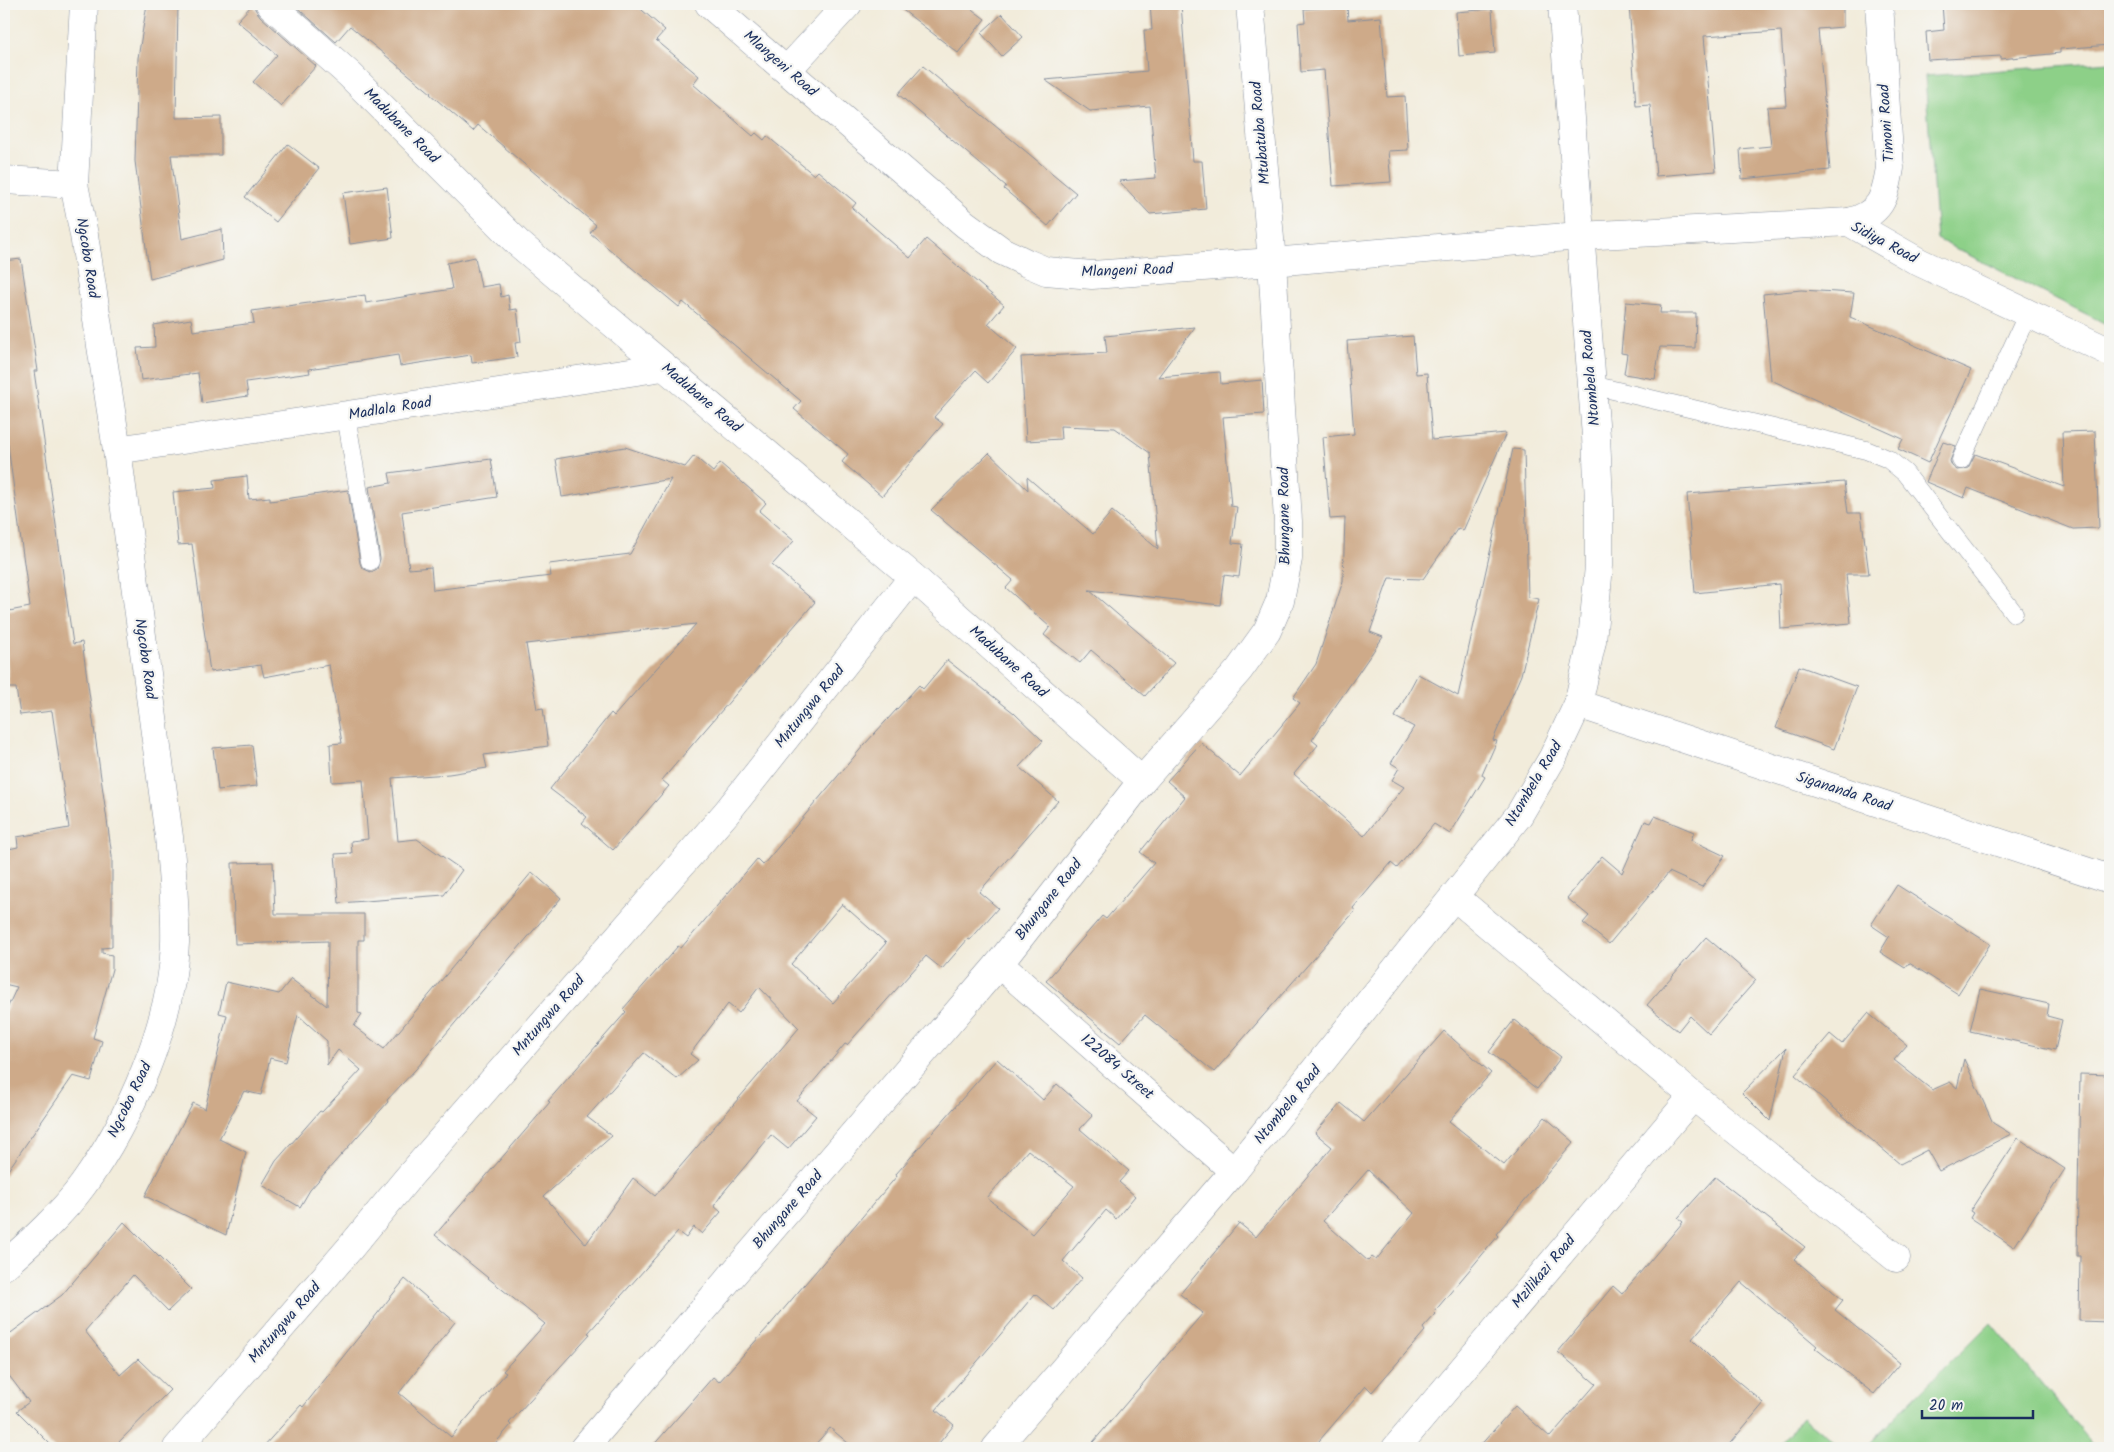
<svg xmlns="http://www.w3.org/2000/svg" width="2114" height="1452" font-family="Kalam,sans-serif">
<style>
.green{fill:#8dd088;stroke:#548073}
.building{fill:#ceaa89;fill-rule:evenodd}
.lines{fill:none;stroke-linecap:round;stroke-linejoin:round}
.lane-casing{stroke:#868e9c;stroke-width:19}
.street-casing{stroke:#868e9c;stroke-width:29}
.lane{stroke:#fff;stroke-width:18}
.street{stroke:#fff;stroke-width:28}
.labels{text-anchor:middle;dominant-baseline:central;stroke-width:4.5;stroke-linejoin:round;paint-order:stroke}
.street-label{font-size:15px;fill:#1b2f5e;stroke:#f6f6f2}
</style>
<rect width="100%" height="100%" fill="#f6f6f2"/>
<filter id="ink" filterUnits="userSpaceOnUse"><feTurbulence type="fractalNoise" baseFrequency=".02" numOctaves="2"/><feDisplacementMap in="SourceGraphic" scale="10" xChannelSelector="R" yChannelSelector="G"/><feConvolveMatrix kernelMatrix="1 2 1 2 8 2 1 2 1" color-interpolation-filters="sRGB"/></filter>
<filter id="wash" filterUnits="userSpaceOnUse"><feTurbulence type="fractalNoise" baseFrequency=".0096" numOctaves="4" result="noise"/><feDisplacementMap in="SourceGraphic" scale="20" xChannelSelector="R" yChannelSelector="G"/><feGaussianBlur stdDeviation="1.12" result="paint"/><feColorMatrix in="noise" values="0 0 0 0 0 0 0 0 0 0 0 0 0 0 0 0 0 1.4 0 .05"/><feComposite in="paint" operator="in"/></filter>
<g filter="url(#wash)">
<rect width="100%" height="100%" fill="#f2ecdb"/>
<!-- green -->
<g class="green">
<polygon points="2110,62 2110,326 1937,239 1925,76"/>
<polygon points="1990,1322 2096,1448 1864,1448"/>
<polygon points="1803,1417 1842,1448 1777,1448"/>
</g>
<g id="blocks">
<!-- building -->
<g class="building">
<polygon points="147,4 178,4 176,118 221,117 221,155 171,155 182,239 222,229 223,260 150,279 135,161 138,58"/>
<polygon points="253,4 255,4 255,9 260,16 316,66 281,106 253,82 277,55 237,21"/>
<polygon points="293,4 635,4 665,30 656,40 699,76 693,84 753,136 756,133 764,140 767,136 814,175 818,171 856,203 852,208 910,258 926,239 1004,305 988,324 1017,349 988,383 975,371 934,417 943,424 882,496 842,462 848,454 794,409 801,401 683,302 679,307 590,233 596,225 478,125 473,131 430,94 431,93 350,26 336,42"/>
<polygon points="895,4 965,4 985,19 958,53"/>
<polygon points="1150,4 1181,4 1193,161 1202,161 1206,209 1150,214 1119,181 1156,178 1150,106 1090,111 1045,80 1147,71 1144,30 1152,30"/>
<polygon points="1629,4 1843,4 1843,27 1818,29 1830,170 1742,179 1740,149 1771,146 1767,107 1786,106 1781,31 1704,36 1716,171 1656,176 1650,105 1636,106"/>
<polygon points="1942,4 2110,4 2110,45 2060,49 2060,53 2001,59 2001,56 1928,60 1926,32 1944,30"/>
<polygon points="1347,6 1348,20 1381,17 1387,97 1405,96 1408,150 1388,151 1391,182 1333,186 1324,70 1301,72 1298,23 1305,22 1304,9"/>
<polygon points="1492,9 1495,53 1459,56 1456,12"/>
<polygon points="1002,14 1023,37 1002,56 981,33"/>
<polygon points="923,66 1076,193 1048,226 1004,189 1006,186 898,94"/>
<polygon points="288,144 319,168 276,222 245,197"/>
<polygon points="387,187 393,238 350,244 343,193"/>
<polygon points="475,257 481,287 499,284 501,297 508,295 510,310 517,309 521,342 515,343 517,357 472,363 471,355 400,366 398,355 309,369 310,373 246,382 248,396 202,403 198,373 141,380 137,348 155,347 154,325 191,319 193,331 254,323 252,311 365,295 366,303 452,289 447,263"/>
<polygon points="21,259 38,371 34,371 73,644 82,642 112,856 112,947 102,948 102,953 112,955 112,969 93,1038 102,1041 91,1081 73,1076 4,1176 4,1015 17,987 4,984 4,850 18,847 17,837 69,828 52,711 20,715 16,688 9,688 4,612 30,607 4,416 4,261"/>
<polygon points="1801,290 1854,293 1850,317 1971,370 1928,463 1898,449 1903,439 1771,380 1763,294"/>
<polygon points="1626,302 1661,305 1660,313 1696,313 1695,348 1660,347 1655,379 1624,374 1627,354 1621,353"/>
<polygon points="1195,327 1158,377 1220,372 1221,384 1262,380 1264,414 1223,417 1231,506 1237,507 1232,543 1243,544 1239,577 1224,575 1220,605 1089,590 1174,663 1145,696 1091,650 1080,663 1044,635 1050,627 1006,588 1013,580 931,510 989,453 1028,490 1027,477 1093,534 1112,511 1158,549 1150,453 1115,428 1060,426 1061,439 1026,441 1021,357 1107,353 1105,336"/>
<polygon points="1413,336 1416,374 1427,373 1432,440 1506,433 1463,531 1458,528 1423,579 1389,578 1370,632 1383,637 1312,740 1318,745 1294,774 1364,836 1404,787 1392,780 1399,768 1391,763 1414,727 1395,717 1418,674 1458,696 1513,449 1524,450 1528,597 1539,599 1521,675 1493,740 1497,741 1482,775 1485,777 1450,834 1434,824 1397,868 1391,863 1353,908 1355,911 1214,1072 1145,1015 1120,1043 1046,981 1102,916 1106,919 1154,863 1140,852 1185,797 1167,781 1201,743 1240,776 1300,703 1293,698 1316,664 1343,581 1345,518 1330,519 1323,437 1354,434 1347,341"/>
<polygon points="2095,431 2099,528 2073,529 1968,488 1964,498 1926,482 1943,442 1956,446 1950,461 1952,466 1957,470 1968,468 1975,454 2064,487 2062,432"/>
<polygon points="625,447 685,467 694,456 713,472 720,463 766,503 759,511 794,541 772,565 815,602 662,780 669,786 613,850 582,823 587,817 550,789 611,713 614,716 696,624 526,644 537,709 543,708 548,746 484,755 487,768 449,774 392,778 398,841 417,839 462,870 444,895 339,903 335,854 352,853 351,841 368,839 363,780 332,782 330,744 342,743 329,665 264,677 261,665 210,672 192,544 178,545 173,492 215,488 214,480 247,476 249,499 270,497 270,501 348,490 360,563 362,568 371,572 377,569 380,559 369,487 391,483 389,473 491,459 497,497 402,512 409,569 431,567 433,590 551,576 549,564 630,554 671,479 562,497 556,459"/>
<polygon points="1844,482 1848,513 1861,513 1869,574 1846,574 1851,623 1781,629 1779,584 1695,593 1687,494"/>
<path d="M947 660 1014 713 1043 741 1019 767 1058 801 979 892 998 908 970 940 968 939 942 969 926 956 847 1045 845 1044 797 1101 816 1116 788 1149 771 1135 722 1194 714 1206 721 1212 702 1234 694 1227 686 1238 678 1232 588 1333 590 1334 509 1423 511 1425 491 1448H262L301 1405 303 1407 405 1279 455 1322 399 1393 451 1437 506 1373 503 1371 545 1324 435 1235 550 1102 548 1101 626 1012 623 1009 678 946 681 948 757 859 763 865 864 745 919 685 923 689ZM842 904 886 943 833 1003 791 964ZM759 987 799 1028 655 1196 633 1178 586 1244 544 1196 612 1136 587 1117 644 1053 677 1079 698 1060 690 1054 728 1004 739 1013Z"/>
<polygon points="1799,666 1857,687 1834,749 1776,728"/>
<polygon points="252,745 257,786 218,790 213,748"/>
<polygon points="1655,816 1694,832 1691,840 1725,856 1702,887 1669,872 1609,944 1583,923 1589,916 1567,898 1602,856 1622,873 1645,821 1651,823"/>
<polygon points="273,862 275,914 364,914 364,940 358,940 358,1013 362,1014 354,1026 384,1049 532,872 561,898 416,1069 387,1100 388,1102 310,1190 300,1207 262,1185 276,1161 320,1111 322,1112 361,1070 338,1050 327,1065 327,1041 298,1015 286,1062 270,1058 261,1095 244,1091 219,1139 246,1152 226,1235 145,1196 193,1103 205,1109 227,1015 219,1013 226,982 279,994 291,979 327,1006 328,941 235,944 232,863"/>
<polygon points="1897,885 1990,944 1958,994 1909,963 1905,968 1880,952 1889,937 1871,925"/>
<polygon points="1706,937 1756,980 1709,1034 1690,1016 1678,1031 1647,1005"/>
<polygon points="1980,989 2049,1004 2047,1016 2062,1020 2055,1050 1970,1031"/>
<polygon points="1868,1013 1907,1045 1894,1060 1932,1090 1950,1082 1957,1088 1964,1059 1993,1123 2011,1134 1939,1171 1927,1150 1900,1164 1795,1075 1830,1034 1842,1044"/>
<polygon points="1514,1020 1561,1057 1537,1089 1489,1052"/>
<path d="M1444 1031 1491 1073 1449 1121 1504 1165 1545 1117 1574 1142 1496 1234 1498 1236 1434 1312 1436 1314 1423 1328 1425 1331 1372 1392 1366 1386 1313 1448H1088L1203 1313 1180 1294 1239 1223 1256 1237 1332 1147 1315 1133 1341 1103 1364 1122ZM1368 1170 1414 1213 1376 1260 1372 1257 1368 1261 1323 1221Z"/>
<polygon points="1786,1048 1770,1121 1742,1093"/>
<path d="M997 1059 1043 1100 1057 1084 1093 1115 1080 1129 1129 1171 1119 1182 1135 1196 1116 1219 1106 1210 1063 1261 1082 1278 1054 1310 1035 1294 936 1410 954 1425 935 1448H854L830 1428 812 1448H651L713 1377 719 1382 770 1325 897 1176 896 1174ZM1028 1150 1074 1186 1032 1234 987 1198Z"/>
<polygon points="2080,1074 2110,1075 2110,1322 2079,1321 2080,1256 2077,1256"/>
<polygon points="2018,1138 2065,1169 2014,1247 1970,1218 1973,1213 1970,1211"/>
<polygon points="1715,1177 1805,1247 1794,1259 1843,1300 1835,1310 1900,1363 1874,1394 1815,1348 1817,1346 1741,1282 1692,1339 1718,1365 1764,1403 1726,1448 1478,1448 1515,1406 1550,1437 1596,1384 1558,1352 1613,1286 1622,1294 1683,1222 1678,1218"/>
<polygon points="124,1222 191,1289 168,1311 133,1275 85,1331 120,1375 138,1359 170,1390 113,1448 54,1448 17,1411 29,1402 4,1369 4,1338 62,1295"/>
</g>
</g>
</g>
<g filter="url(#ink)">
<use href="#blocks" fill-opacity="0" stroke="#868e9c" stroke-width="1"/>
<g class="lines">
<!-- lane casing -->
<g class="lane-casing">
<g id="lane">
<polyline points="1592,385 1866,450 1888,459 1905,473 2014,613"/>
<polyline points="346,415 370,561"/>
<polyline points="1961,460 2028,313"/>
</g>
</g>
<!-- street casing -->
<g class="street-casing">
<g id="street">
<polyline points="270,4 350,75 518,243 913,577 1142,781"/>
<polyline points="709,4 965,224 1002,251 1027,263 1046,271 1092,275 1272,262 1579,236 1849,222 1919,262 2110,352"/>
<polyline points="787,70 848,4"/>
<polyline points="4,180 74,184"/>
<path d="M1849 222C1881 214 1885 198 1890 168L1879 4"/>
<polyline points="117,450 663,367"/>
<polyline points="1578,704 2110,879"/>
<polyline points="1455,897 1693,1096 1896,1258"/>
<polyline points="999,964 1234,1171"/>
<path d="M4 1266C32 1241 61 1215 83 1185 130 1120 172 1023 175 943 176 907 172 872 169 837L117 450 84 235 74 184 84 4"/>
<polyline points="177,1448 350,1248 407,1179 727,812 913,577"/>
<polyline points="584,1448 999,964 1142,781 1239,670 1267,631 1280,601 1288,559 1288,521 1272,262 1250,4"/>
<polyline points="996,1448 1234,1171 1519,815 1553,757 1578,704 1592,641 1599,566 1599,501 1596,436 1562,4"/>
<polyline points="1396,1448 1693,1096"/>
</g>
</g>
<!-- lane -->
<use href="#lane" class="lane"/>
<!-- street -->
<use href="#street" class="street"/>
</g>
</g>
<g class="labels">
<!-- street labels -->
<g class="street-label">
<text transform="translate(780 64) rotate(41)">Mlangeni Road</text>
<text transform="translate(1887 123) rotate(-94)">Timoni Road</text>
<text transform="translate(401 126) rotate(45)">Madubane Road</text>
<text transform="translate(1261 133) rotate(-95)">Mtubatuba Road</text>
<text transform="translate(1884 243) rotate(28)">Sidiya Road</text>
<text transform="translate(87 258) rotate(81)">Ngcobo Road</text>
<text transform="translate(1127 271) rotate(-2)">Mlangeni Road</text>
<text transform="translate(1591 378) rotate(-95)">Ntombela Road</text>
<text transform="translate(701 398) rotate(40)">Madubane Road</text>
<text transform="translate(390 409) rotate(-9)">Madlala Road</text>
<text transform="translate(1285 516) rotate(-91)">Bhungane Road</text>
<text transform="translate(145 659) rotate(82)">Ngcobo Road</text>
<text transform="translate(1008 662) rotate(42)">Madubane Road</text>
<text transform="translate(810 707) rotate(-51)">Mntungwa Road</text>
<text transform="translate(1534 784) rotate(-59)">Ntombela Road</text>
<text transform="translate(1844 792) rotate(18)">Sigananda Road</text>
<text transform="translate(1049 900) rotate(-52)">Bhungane Road</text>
<text transform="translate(549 1016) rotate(-49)">Mntungwa Road</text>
<text transform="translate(1117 1067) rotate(41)">122084 Street</text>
<text transform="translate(130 1100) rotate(-64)">Ngcobo Road</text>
<text transform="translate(1288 1105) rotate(-51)">Ntombela Road</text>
<text transform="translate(788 1210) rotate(-49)">Bhungane Road</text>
<text transform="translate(1544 1272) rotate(-50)">Mzilikazi Road</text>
<text transform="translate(285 1323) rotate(-49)">Mntungwa Road</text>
</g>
</g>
<!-- margin -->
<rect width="2114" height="1452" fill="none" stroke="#f6f6f2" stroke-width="20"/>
<!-- scale -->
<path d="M1922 1410v8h111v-8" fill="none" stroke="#1b2f5e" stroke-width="2.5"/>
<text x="1929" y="1410" font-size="15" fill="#1b2f5e" stroke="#f6f6f2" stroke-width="4" paint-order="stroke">20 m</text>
</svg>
